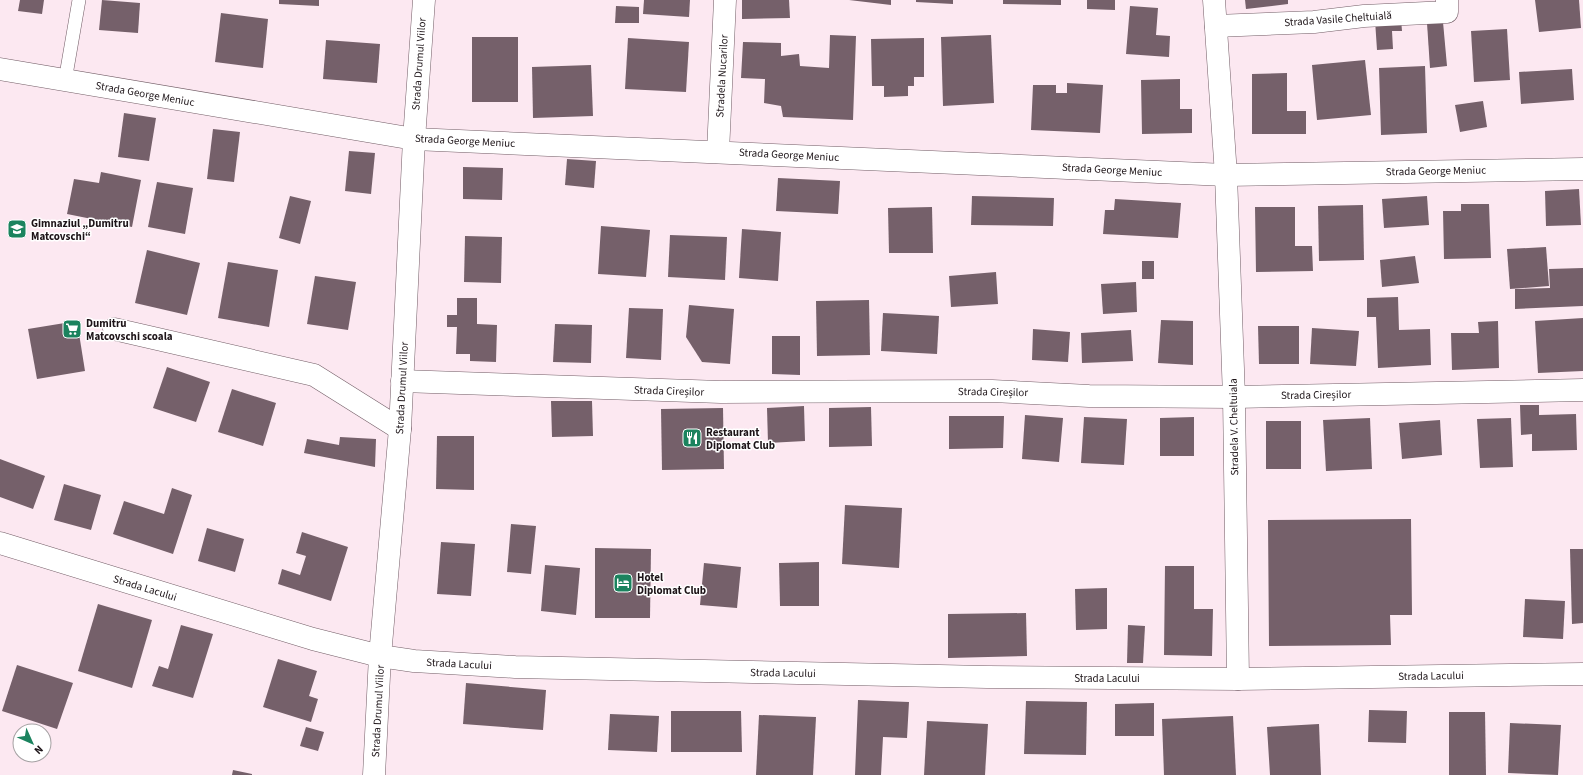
<svg xmlns="http://www.w3.org/2000/svg" width="1583" height="775" font-family="'Source Sans 3',sans-serif">
<style>
.building{fill:#75606a}
.lines{fill:none;stroke-linecap:round;stroke-linejoin:round}
.lane-casing{stroke:#725d66;stroke-width:14}
.street-casing{stroke:#725d66;stroke-width:23}
.lane{stroke:#fff;stroke-width:13}
.street{stroke:#fff;stroke-width:22}
.labels{text-anchor:middle;dominant-baseline:central;stroke-width:3;stroke-linejoin:round;paint-order:stroke}
.street-label{font-size:11px;fill:#1d1418;stroke:#fff}
.poi-label{font-size:11px;font-weight:bold;fill:#1d1418;stroke:#fff;text-anchor:start}
</style>
<rect width="100%" height="100%" fill="#fce8f1"/>
<!-- building -->
<g class="building">
<polygon points="20,0 44,0 42,14 18,11"/>
<polygon points="102,0 140,3 138,33 99,30"/>
<polygon points="279,0 319,0 319,6 279,4"/>
<polygon points="644,0 690,0 689,17 643,14"/>
<polygon points="742,0 789,0 790,18 742,19"/>
<polygon points="849,0 891,0 891,5"/>
<polygon points="916,0 953,0 953,4 916,2"/>
<polygon points="1003,0 1061,0 1061,5 1003,4"/>
<polygon points="1087,0 1115,0 1115,10 1087,9"/>
<polygon points="1245,0 1288,0 1288,4 1246,9"/>
<polygon points="1535,0 1579,0 1581,28 1539,32"/>
<polygon points="616,6 639,7 639,23 615,23"/>
<polygon points="1130,6 1158,8 1156,35 1170,36 1169,57 1126,54"/>
<polygon points="221,13 268,19 263,68 215,62"/>
<polygon points="1401,19 1402,31 1392,31 1393,49 1377,50 1375,20"/>
<polygon points="1443,22 1447,66 1430,68 1427,23"/>
<polygon points="1507,29 1510,80 1474,82 1471,31"/>
<polygon points="830,35 856,36 853,120 783,117 781,106 764,103 765,79 741,78 743,42 781,43 781,56 799,54 800,66 829,68"/>
<polygon points="991,35 994,103 943,106 941,37"/>
<rect x="472" y="37" width="46" height="65"/>
<polygon points="628,38 689,42 686,92 625,89"/>
<polygon points="924,38 924,77 914,77 914,86 908,86 908,96 884,97 884,86 872,86 871,39"/>
<polygon points="326,40 380,44 377,83 323,79"/>
<polygon points="1365,60 1371,115 1317,120 1312,65"/>
<polygon points="591,65 593,116 533,118 532,67"/>
<polygon points="1425,66 1427,133 1381,135 1379,68"/>
<polygon points="1572,69 1574,100 1521,104 1519,72"/>
<polygon points="1287,73 1287,111 1306,111 1306,134 1252,134 1252,74"/>
<polygon points="1180,79 1180,109 1192,109 1192,133 1142,134 1141,80"/>
<polygon points="1067,83 1103,85 1100,133 1031,130 1033,85 1056,85 1056,93 1067,93"/>
<polygon points="1483,101 1487,127 1460,132 1455,105"/>
<polygon points="124,113 156,118 149,161 118,157"/>
<polygon points="213,129 240,132 234,182 207,179"/>
<polygon points="349,151 375,153 371,194 345,191"/>
<polygon points="567,159 596,161 594,188 565,185"/>
<polygon points="463,167 503,168 502,200 463,199"/>
<polygon points="101,172 141,180 132,227 67,214 74,179 99,183"/>
<polygon points="778,178 840,181 838,214 776,211"/>
<polygon points="157,182 193,188 185,234 148,227"/>
<polygon points="1579,189 1581,225 1546,226 1545,191"/>
<polygon points="290,196 311,201 300,244 279,238"/>
<polygon points="972,196 1054,198 1053,226 971,225"/>
<polygon points="1427,196 1429,225 1384,228 1382,199"/>
<polygon points="1115,199 1181,203 1178,238 1103,234 1105,210 1114,210"/>
<polygon points="1461,204 1489,204 1491,258 1444,259 1443,211 1461,211"/>
<polygon points="1363,205 1364,260 1319,261 1318,206"/>
<polygon points="932,207 933,253 889,253 888,208"/>
<polygon points="1255,207 1295,207 1295,246 1312,246 1313,271 1256,272"/>
<polygon points="601,226 650,230 646,277 598,274"/>
<polygon points="742,229 781,232 778,281 739,278"/>
<polygon points="670,235 727,237 725,280 668,277"/>
<polygon points="465,236 502,237 501,283 464,282"/>
<polygon points="1546,247 1549,286 1510,289 1507,249"/>
<polygon points="147,250 200,263 187,315 135,303"/>
<polygon points="1415,256 1419,283 1382,287 1380,260"/>
<rect x="1142" y="261" width="12" height="18"/>
<polygon points="228,262 278,270 269,327 218,318"/>
<polygon points="1583,268 1583,306 1515,309 1515,289 1550,288 1549,269"/>
<polygon points="996,272 998,304 951,307 949,276"/>
<polygon points="315,276 356,282 348,330 307,324"/>
<polygon points="1136,282 1137,312 1103,314 1101,284"/>
<polygon points="1398,297 1399,330 1430,329 1431,365 1378,368 1376,317 1367,317 1367,298"/>
<polygon points="457,298 477,298 477,324 497,325 496,362 470,361 470,354 456,354 457,327 447,327 447,315 457,315"/>
<polygon points="869,300 870,355 817,356 816,301"/>
<polygon points="689,305 734,309 730,364 702,362 686,337"/>
<polygon points="629,308 663,309 661,360 626,358"/>
<polygon points="883,313 939,316 937,354 881,351"/>
<polygon points="1583,318 1583,371 1538,373 1535,321"/>
<polygon points="1161,320 1193,321 1193,365 1158,363"/>
<polygon points="77,321 85,371 37,379 28,329"/>
<polygon points="1498,321 1499,368 1452,370 1451,333 1479,333 1478,322"/>
<polygon points="555,324 592,325 591,363 553,362"/>
<polygon points="1258,326 1299,326 1299,364 1259,364"/>
<polygon points="1312,328 1359,331 1356,366 1310,364"/>
<polygon points="1033,329 1070,332 1068,362 1032,360"/>
<polygon points="1131,330 1133,361 1082,363 1081,333"/>
<polygon points="772,336 800,336 800,375 772,374"/>
<polygon points="167,367 210,382 196,422 153,408"/>
<polygon points="232,389 276,403 263,446 218,432"/>
<polygon points="551,401 592,401 593,436 552,437"/>
<polygon points="1520,405 1539,405 1539,415 1576,414 1577,450 1532,451 1532,434 1521,435"/>
<polygon points="804,406 805,441 768,443 767,408"/>
<polygon points="871,407 872,446 829,447 829,408"/>
<polygon points="723,408 724,469 662,470 661,409"/>
<polygon points="1025,415 1063,418 1059,462 1022,459"/>
<polygon points="949,416 1004,416 1003,448 949,449"/>
<polygon points="1084,417 1127,419 1124,465 1081,463"/>
<polygon points="1194,417 1194,456 1160,456 1160,418"/>
<polygon points="1370,418 1372,469 1326,471 1323,420"/>
<polygon points="1511,418 1513,467 1480,468 1477,419"/>
<polygon points="1440,420 1442,455 1402,459 1399,423"/>
<rect x="1266" y="421" width="35" height="48"/>
<polygon points="437,436 474,436 474,490 436,489"/>
<polygon points="340,437 376,439 375,467 304,453 307,439 339,445"/>
<polygon points="0,459 45,476 33,509 0,497"/>
<polygon points="64,484 101,495 91,530 54,520"/>
<polygon points="172,488 192,495 173,554 113,534 124,501 164,514"/>
<polygon points="845,505 902,508 899,568 842,564"/>
<polygon points="1411,519 1412,615 1390,615 1391,645 1269,646 1268,520"/>
<polygon points="511,524 536,526 531,574 507,572"/>
<polygon points="207,528 244,539 235,572 198,561"/>
<polygon points="302,532 348,547 331,601 278,584 282,569 300,575 306,556 296,553"/>
<polygon points="441,542 475,544 471,596 437,594"/>
<polygon points="595,548 651,549 650,618 595,618"/>
<polygon points="1570,549 1583,549 1583,623 1572,624"/>
<polygon points="819,562 819,606 780,606 779,563"/>
<polygon points="704,563 741,567 737,608 700,605"/>
<polygon points="545,565 580,568 576,615 541,611"/>
<polygon points="1165,566 1194,566 1194,609 1213,609 1212,656 1164,655"/>
<polygon points="1107,588 1107,629 1076,630 1075,589"/>
<polygon points="1525,599 1565,601 1563,639 1523,637"/>
<polygon points="98,604 152,620 132,688 78,671"/>
<polygon points="1026,613 1027,656 948,658 948,614"/>
<polygon points="181,625 213,634 193,698 152,686 159,666 168,669"/>
<polygon points="1128,625 1145,626 1143,663 1127,663"/>
<polygon points="278,659 317,671 309,696 318,699 311,722 263,707"/>
<polygon points="17,665 73,683 57,729 2,711"/>
<polygon points="466,683 546,690 543,730 463,724"/>
<polygon points="858,700 909,702 907,738 883,737 881,775 855,775"/>
<polygon points="1026,701 1087,702 1086,755 1024,754"/>
<polygon points="1154,703 1154,736 1115,736 1115,704"/>
<polygon points="1369,710 1407,711 1406,743 1368,742"/>
<polygon points="671,711 741,711 742,752 671,752"/>
<polygon points="1449,712 1485,712 1486,775 1449,775"/>
<polygon points="610,714 659,716 657,752 608,750"/>
<polygon points="759,715 816,717 813,775 756,775"/>
<polygon points="1233,716 1236,775 1164,775 1162,719"/>
<polygon points="927,721 988,724 985,775 924,775"/>
<polygon points="1510,723 1561,725 1558,775 1508,773"/>
<polygon points="1319,724 1321,775 1270,775 1267,727"/>
<polygon points="306,727 324,732 318,751 300,746"/>
<polygon points="233,770 252,774 252,775 232,775"/>
</g>
<g class="lines">
<!-- lane casing -->
<g class="lane-casing">
<polyline id="lane" points="65,81 79,0"/>
</g>
<!-- street casing -->
<g class="street-casing">
<g id="street">
<polyline points="1214,0 1226,175 1234,397 1238,679"/>
<polyline points="1216,26 1314,22 1364,16 1447,12 1447,0"/>
<polyline points="0,69 414,139 1226,175 1583,169"/>
<polyline points="718,152 725,0"/>
<polyline points="114,329 314,375 400,429"/>
<polyline points="402,381 721,392 992,391 1089,396 1234,397 1583,390"/>
<polyline points="0,543 313,639 380,656 414,661 515,667 987,677 1238,679 1583,674"/>
<polyline points="374,775 380,656 400,429 414,139 424,0"/>
</g>
</g>
<!-- lane -->
<use href="#lane" class="lane"/>
<!-- street -->
<use href="#street" class="street"/>
</g>
<!-- icons -->
<defs>
<g id="school-square" transform="scale(1)"><rect x="-9" y="-9" width="18" height="18" rx="4" fill="#1b835e" stroke="#fff"/><path d="M0-5L7-2L0 1L-7-2ZM-4 1L0 2.5L4 1V4Q0 6-4 4Z" fill="#fff"/></g>
<g id="supermarket-square" transform="scale(1)"><rect x="-9" y="-9" width="18" height="18" rx="4" fill="#1b835e" stroke="#fff"/><path d="M-6-5.5h2.5l.6 2H6L4.5 2H-2.5L-4.4-4H-6ZM-1.5 3.2a1.3 1.3 0 1 0 .1 0ZM3 3.2a1.3 1.3 0 1 0 .1 0Z" fill="#fff"/></g>
<g id="restaurant-square" transform="scale(1)"><rect x="-9" y="-9" width="18" height="18" rx="4" fill="#1b835e" stroke="#fff"/><path d="M-5-6h1v4h1v-4h1v4h1v-4h1v5L-1.5 .5V6h-2V.5L-5-1ZM5-6V6H3V1.5H1.5Q1.5-4 5-6Z" fill="#fff"/></g>
<g id="hotel-square" transform="scale(1)"><rect x="-9" y="-9" width="18" height="18" rx="4" fill="#1b835e" stroke="#fff"/><path d="M-6-4.5h1.5V1H6V5H4.5V3h-9V5H-6ZM-4 0a1.8 1.8 0 1 1 3.6 0ZM.5 0V-2.5h3Q6-2.5 6 0Z" fill="#fff"/></g>
</defs>
<g fill-rule="evenodd">
<use href="#school-square" x="17" y="229"/>
<use href="#supermarket-square" x="72" y="329"/>
<use href="#restaurant-square" x="692" y="438"/>
<use href="#hotel-square" x="623" y="583"/>
</g>
<g class="labels">
<!-- street labels -->
<g class="street-label">
<text transform="translate(1338 19) rotate(-4)">Strada Vasile Cheltuială</text>
<text transform="translate(419 64) rotate(-86)">Strada Drumul Viilor</text>
<text transform="translate(722 76) rotate(-87)">Stradela Nucarilor</text>
<text transform="translate(145 94) rotate(10)">Strada George Meniuc</text>
<text transform="translate(465 141) rotate(3)">Strada George Meniuc</text>
<text transform="translate(789 155) rotate(3)">Strada George Meniuc</text>
<text transform="translate(1112 170) rotate(3)">Strada George Meniuc</text>
<text transform="translate(1436 171) rotate(-1)">Strada George Meniuc</text>
<text transform="translate(402 388) rotate(-87)">Strada Drumul Viilor</text>
<text transform="translate(669 391) rotate(2)">Strada Cireșilor</text>
<text transform="translate(993 392) rotate(1)">Strada Cireșilor</text>
<text transform="translate(1316 395) rotate(-1)">Strada Cireșilor</text>
<text transform="translate(1234 427) rotate(-91)">Stradela V. Cheltuiala</text>
<text transform="translate(145 588) rotate(17)">Strada Lacului</text>
<text transform="translate(459 664) rotate(3)">Strada Lacului</text>
<text transform="translate(783 673) rotate(1)">Strada Lacului</text>
<text transform="translate(1431 676) rotate(-1)">Strada Lacului</text>
<text x="1107" y="678">Strada Lacului</text>
<text transform="translate(378 711) rotate(-87)">Strada Drumul Viilor</text>
</g>
<!-- poi labels -->
<g class="poi-label">
<text x="31" y="223">Gimnaziul „Dumitru<tspan x="31" dy="13">Matcovschi“</tspan></text>
<text x="86" y="323">Dumitru<tspan x="86" dy="13">Matcovschi scoala</tspan></text>
<text x="706" y="432">Restaurant<tspan x="706" dy="13">Diplomat Club</tspan></text>
<text x="637" y="577">Hotel<tspan x="637" dy="13">Diplomat Club</tspan></text>
</g>
</g>
<!-- north arrow -->
<g transform="translate(32 743) rotate(135)"><circle r="19" fill="#ffffff" stroke="#a5a1a3"/>
<path d="M0-3L7 15L0 10L-7 15Z" fill="#1b835e"/>
<text y="-6" font-size="11" font-weight="bold" text-anchor="middle" fill="#1d1418">N</text>
</g>
</svg>
